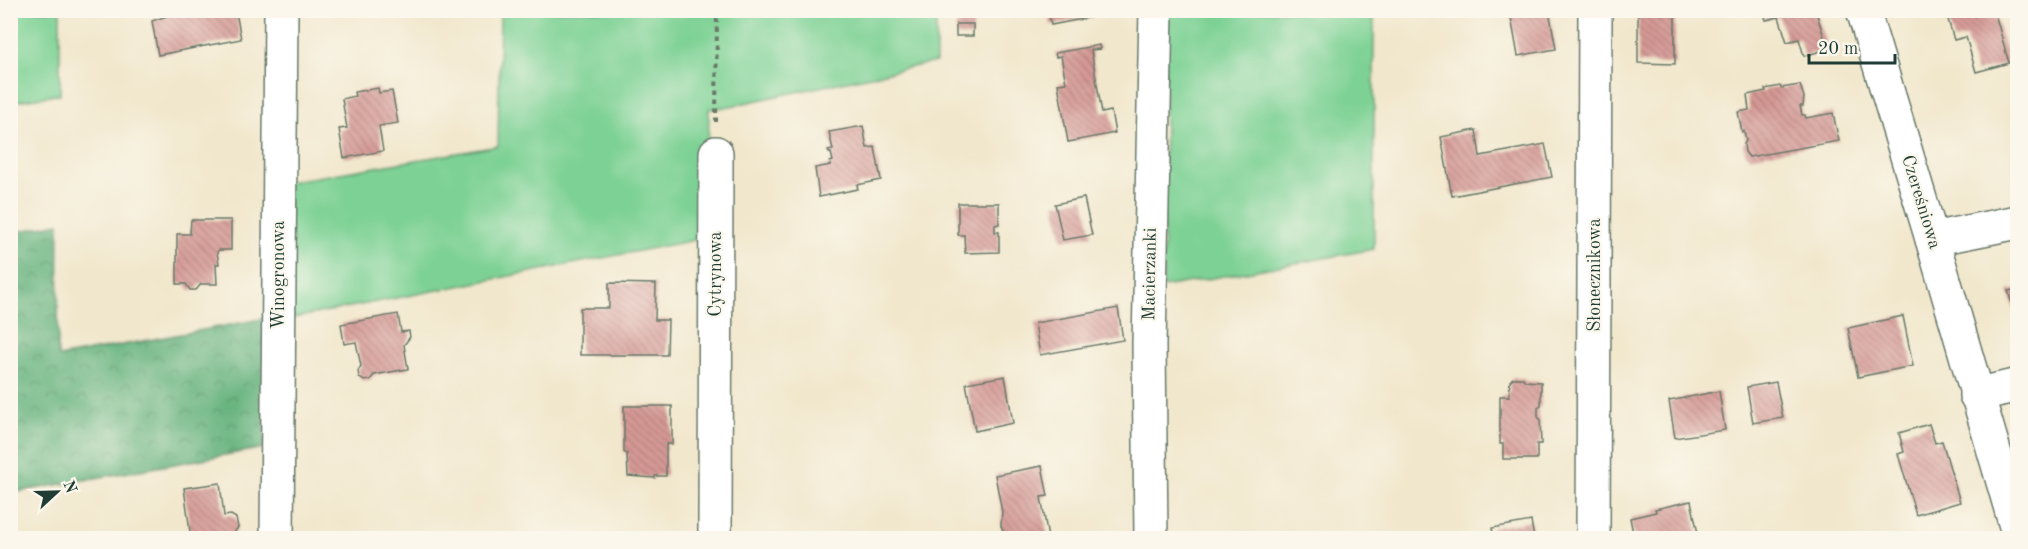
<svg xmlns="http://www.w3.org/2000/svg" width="2028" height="549" font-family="'Old Standard TT',serif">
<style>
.grass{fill:#7dd194;stroke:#4e8764;stroke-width:1.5}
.forest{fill:url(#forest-crowns);stroke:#427859;stroke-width:1.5}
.building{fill:url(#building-back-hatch)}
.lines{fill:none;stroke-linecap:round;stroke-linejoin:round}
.minor-casing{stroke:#687869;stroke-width:36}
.path{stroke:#687869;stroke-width:4;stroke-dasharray:4.5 4.5;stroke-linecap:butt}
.minor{stroke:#fff;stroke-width:33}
.labels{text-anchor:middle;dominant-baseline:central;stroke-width:4.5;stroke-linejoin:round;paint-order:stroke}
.street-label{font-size:18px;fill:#1f3d34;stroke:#fbf7ec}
</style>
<defs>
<pattern id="forest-crowns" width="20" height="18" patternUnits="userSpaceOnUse" patternTransform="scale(1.5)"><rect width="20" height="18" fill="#66b37e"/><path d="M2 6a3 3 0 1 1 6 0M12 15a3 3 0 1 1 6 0" fill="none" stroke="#539368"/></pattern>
<pattern id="building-back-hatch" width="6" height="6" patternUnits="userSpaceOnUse" patternTransform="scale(1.5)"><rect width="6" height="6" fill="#d69995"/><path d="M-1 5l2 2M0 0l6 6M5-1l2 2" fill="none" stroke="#ad7e7a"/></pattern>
</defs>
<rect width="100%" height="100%" fill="#fbf7ec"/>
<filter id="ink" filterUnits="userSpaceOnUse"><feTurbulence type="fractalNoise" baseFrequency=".0167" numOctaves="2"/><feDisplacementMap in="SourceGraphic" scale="12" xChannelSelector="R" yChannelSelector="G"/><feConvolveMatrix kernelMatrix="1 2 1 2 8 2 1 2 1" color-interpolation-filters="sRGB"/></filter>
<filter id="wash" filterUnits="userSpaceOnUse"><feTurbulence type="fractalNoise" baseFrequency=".008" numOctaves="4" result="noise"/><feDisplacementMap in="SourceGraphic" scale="24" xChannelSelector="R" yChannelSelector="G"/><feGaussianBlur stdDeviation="1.35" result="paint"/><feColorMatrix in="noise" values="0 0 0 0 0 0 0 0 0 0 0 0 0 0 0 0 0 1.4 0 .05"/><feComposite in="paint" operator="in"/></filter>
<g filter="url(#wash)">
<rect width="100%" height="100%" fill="#f1e7cc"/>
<!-- grass -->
<g class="grass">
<polygon points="11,10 60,11 60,94 11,102"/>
<polygon points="500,11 936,11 936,62 726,107 709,109 706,238 288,319 288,182 498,146"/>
<polygon points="1166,11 1374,11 1374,249 1163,287"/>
</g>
<!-- forest -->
<polygon class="forest" points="59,223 58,357 267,318 264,448 11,493 11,233"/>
<g id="blocks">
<!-- building -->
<g class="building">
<polygon points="166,10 210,10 211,16 236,12 241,39 158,55 152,21 167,16"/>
<polygon points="1048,10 1091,10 1093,17 1051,25"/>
<polygon points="1544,10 1549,10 1556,49 1518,56 1511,17"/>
<polygon points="1658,10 1675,12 1675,64 1638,63 1638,12"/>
<polygon points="1763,10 1822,10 1823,13 1817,15 1828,49 1804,56 1799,39 1787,42 1779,17 1766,20"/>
<polygon points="1967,10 1994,10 2009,63 1976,72 1966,37 1954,40 1947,16"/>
<rect x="956" y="24" width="17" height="12"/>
<polygon points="1099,45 1100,49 1091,50 1102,113 1111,111 1115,133 1068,142 1058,84 1066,83 1061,56 1056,57 1055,53"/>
<polygon points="1800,85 1804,97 1803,106 1800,106 1802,115 1805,115 1806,118 1833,113 1839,141 1749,157 1745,152 1744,144 1746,141 1744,131 1742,132 1738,112 1749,110 1747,95 1766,91 1765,89 1780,86 1781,88"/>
<polygon points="378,88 379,93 392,91 398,123 379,126 383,151 344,158 339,129 347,128 342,99 355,96 354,92"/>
<polygon points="863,126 867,148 875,147 881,180 857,185 858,189 819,197 815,168 831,165 830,162 833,161 831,153 829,153 828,151 833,150 829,132"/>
<polygon points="1476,130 1480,156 1545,144 1552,177 1452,196 1441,137"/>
<polygon points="1084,198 1092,235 1063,240 1055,204"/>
<polygon points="958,203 999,203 999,224 995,225 995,232 999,232 999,252 965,253 964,235 958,235"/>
<polygon points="191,220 231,220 231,250 219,250 217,252 219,264 216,264 217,284 201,284 196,290 190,290 186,284 177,284 177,234 190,234"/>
<polygon points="609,283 656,284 655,320 668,320 667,355 580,355 580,308 609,308"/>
<polygon points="2018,289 2018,309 2014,310 2008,291"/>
<polygon points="1118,308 1123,340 1040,355 1035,323"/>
<polygon points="398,314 401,332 409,331 410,337 404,345 408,369 374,375 370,380 364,381 359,377 358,371 361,366 356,342 344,344 341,324"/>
<polygon points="1903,316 1913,366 1858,377 1848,328"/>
<polygon points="1005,376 1013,423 975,431 966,383"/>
<polygon points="1513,378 1523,378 1525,381 1541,382 1541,406 1538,408 1538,417 1540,419 1541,444 1537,444 1537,459 1503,459 1503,444 1500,444 1500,396 1509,396 1510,381"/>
<polygon points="1776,382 1783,418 1753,423 1747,387"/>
<polygon points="1719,391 1725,430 1675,438 1669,401"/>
<polygon points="624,406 672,406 672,444 666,444 666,476 655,476 655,478 628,476 627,454 624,452"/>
<polygon points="1929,424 1935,443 1942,441 1960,502 1916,515 1898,454 1904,452 1899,433"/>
<polygon points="1042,466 1048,496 1041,497 1048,538 1006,538 1001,526 1002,512 995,475"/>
<polygon points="220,483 224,516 231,515 236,518 238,527 233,535 191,538 184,488"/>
<polygon points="1691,501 1699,538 1634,538 1630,518 1656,512 1655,509"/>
<polygon points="1531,521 1534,538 1494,538 1492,528"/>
</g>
</g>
</g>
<g filter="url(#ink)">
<use href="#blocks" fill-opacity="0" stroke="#687869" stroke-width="1.5"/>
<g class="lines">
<!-- minor casing -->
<g class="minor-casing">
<g id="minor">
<polyline points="1863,10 1932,239 2018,533"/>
<polyline points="1932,239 2018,222"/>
<polyline points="1976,395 2018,385"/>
<polyline points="277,538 281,10"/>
<polyline points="715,538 716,153"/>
<polyline points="1151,538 1149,345 1156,10"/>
<polyline points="1593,538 1595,10"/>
</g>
</g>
<!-- path -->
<polyline class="path" points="716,122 717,10"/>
<!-- minor -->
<use href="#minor" class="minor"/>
</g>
</g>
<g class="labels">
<!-- street labels -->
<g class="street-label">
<text transform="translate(1921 202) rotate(73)">Czereśniowa</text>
<text transform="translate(716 274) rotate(-90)">Cytrynowa</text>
<text transform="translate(1150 274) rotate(-89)">Macierzanki</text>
<text transform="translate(279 275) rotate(-90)">Winogronowa</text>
<text transform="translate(1595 275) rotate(-90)">Słonecznikowa</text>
</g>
</g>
<!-- margin -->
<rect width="2028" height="549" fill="none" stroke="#fbf7ec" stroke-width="36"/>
<!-- north arrow -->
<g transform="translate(57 492) rotate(68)" stroke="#fbf7ec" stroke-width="4.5" paint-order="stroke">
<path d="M0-4.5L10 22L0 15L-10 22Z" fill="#1f3d34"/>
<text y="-9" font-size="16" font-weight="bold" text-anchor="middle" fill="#1f3d34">N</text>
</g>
<!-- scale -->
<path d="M1809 54v9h86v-9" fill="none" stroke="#1f3d34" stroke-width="3"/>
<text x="1818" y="54" font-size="18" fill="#1f3d34" stroke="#fbf7ec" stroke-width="4.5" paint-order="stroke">20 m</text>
</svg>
